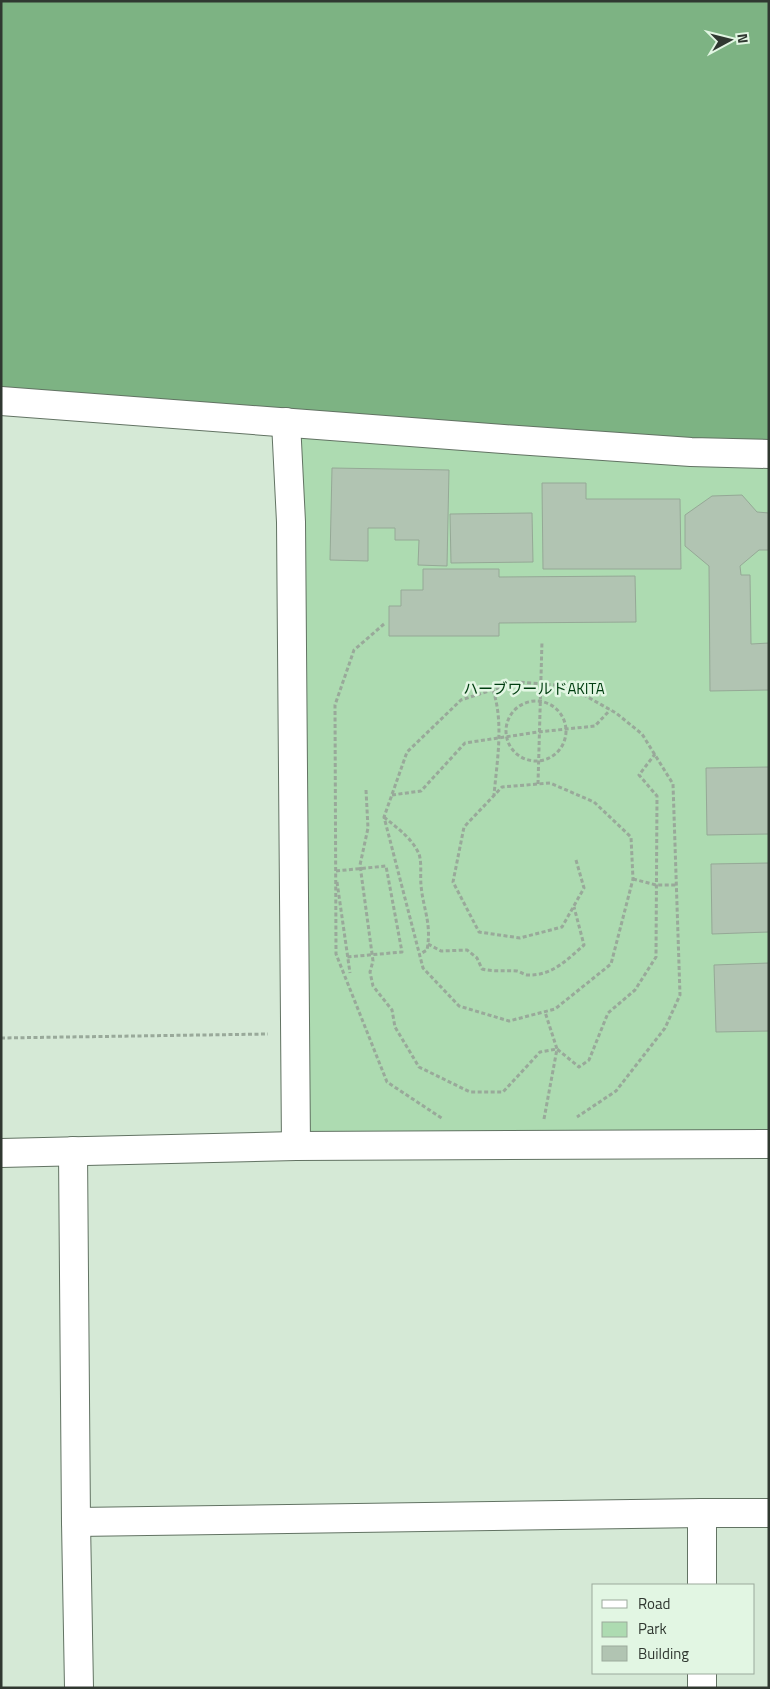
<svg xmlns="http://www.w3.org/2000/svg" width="770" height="1689" font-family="'Titillium Web','Noto Sans JP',sans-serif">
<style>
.green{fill:#addbb1}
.forest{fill:#7db383}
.building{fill:#b1c4b2;stroke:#95a896}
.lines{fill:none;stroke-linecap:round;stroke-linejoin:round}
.minor-casing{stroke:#627363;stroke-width:30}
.path{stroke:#99a99a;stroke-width:3;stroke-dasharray:4 2.5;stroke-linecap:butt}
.minor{stroke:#fff;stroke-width:28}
.labels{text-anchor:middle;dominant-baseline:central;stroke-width:5;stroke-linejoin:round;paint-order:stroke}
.park-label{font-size:15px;fill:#003d10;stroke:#e2f6e3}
</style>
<rect width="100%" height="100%" fill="#d5e9d6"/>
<!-- green -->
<polygon class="green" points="298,437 769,465 769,1136 303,1137"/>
<!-- forest -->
<polygon class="forest" points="1,1 769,1 769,441 682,438 1,389"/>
<!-- building -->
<g class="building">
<polygon points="332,468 449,470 447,566 418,565 419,540 395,540 395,528 368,528 368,561 330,560"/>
<polygon points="542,483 586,483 586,499 680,499 681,569 543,569"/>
<polygon points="742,495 757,512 769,513 769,550 759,550 740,566 741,575 750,575 751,644 769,643 769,690 710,691 709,566 685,546 685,515 712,496"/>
<polygon points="532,513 533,562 451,563 450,514"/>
<polygon points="423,569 499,569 499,577 635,576 636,622 499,623 499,636 389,636 389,606 401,606 401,590 423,590"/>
<polygon points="769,767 769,834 707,835 706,768"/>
<polygon points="769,863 769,932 712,934 711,864"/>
<polygon points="769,963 769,1031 716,1032 714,965"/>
</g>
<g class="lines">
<!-- minor casing -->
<g class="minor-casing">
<g id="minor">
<polyline points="1,401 503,439 691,452 769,454"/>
<polyline points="286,422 291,522 296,1146"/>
<polyline points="73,1151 76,1522 79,1688"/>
<polyline points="1,1153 296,1146 769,1144"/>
<polyline points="76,1522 702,1513 769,1513"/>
<polyline points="702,1585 702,1513"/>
<polyline points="702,1688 702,1673"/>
</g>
</g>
<!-- path -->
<g class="path">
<polyline points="384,624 354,650 335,705 336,954 387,1082 443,1119"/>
<path d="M493 690C504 723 497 761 494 795"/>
<circle cx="536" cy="731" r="30"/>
<polyline points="538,784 542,641"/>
<polyline points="366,790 368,828 360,865 373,961 370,972 373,986 392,1010 395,1027 419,1067 470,1092 503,1092 540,1052 557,1049 579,1067 589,1060 608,1013 635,990 656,957 657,796 639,775 655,754"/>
<polyline points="392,795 421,791 465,743 538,732 595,726 610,710"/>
<path d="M384 817C397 828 412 838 419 854 422 863 420 875 421 885 423 909 432 923 427 950L420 954"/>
<polyline points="576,860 584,888 562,927 520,938 479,932 453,882 464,827 502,787 550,783 594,802 631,837 633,879 611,964 555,1009 509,1021 459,1006 423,968 384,817 407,752 461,700 517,682 568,686 616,713 642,734 673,784 680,995 665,1028 616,1091 577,1117"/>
<polyline points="336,871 386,866 402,952 347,957"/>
<polyline points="633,879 656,885 676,885"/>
<polyline points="337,882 350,973"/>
<path d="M428 944 441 951 467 950 477 958 482 969C494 972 505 970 517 971 521 972 524 975 528 975 552 976 568 959 584 945L574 907"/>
<polyline points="1,1038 268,1034"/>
<polyline points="544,1119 557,1049 545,1012"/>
</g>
<!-- minor -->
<use href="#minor" class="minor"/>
</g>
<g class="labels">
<!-- park labels -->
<g class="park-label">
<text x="534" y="688">ハーブワールドAKITA</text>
</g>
</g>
<!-- border -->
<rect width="770" height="1689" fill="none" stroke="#303831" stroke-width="5"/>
<!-- legend -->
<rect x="592" y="1584" width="162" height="90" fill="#e2f6e3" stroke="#9baa9c"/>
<rect x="602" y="1600" width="25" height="8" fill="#ffffff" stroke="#9baa9c"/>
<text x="638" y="1609" font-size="15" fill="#303831">Road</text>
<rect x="602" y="1622" width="25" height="15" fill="#addbb1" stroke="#9baa9c"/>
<text x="638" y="1634" font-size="15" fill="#303831">Park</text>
<rect x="602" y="1646" width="25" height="15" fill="#b1c4b2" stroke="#9baa9c"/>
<text x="638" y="1659" font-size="15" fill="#303831">Building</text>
<!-- north arrow -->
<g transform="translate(730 40) rotate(83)" stroke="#e2f6e3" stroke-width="4" paint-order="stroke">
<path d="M0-4L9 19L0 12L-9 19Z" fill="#303831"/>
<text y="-8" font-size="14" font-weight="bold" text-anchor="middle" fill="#303831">N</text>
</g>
</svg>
